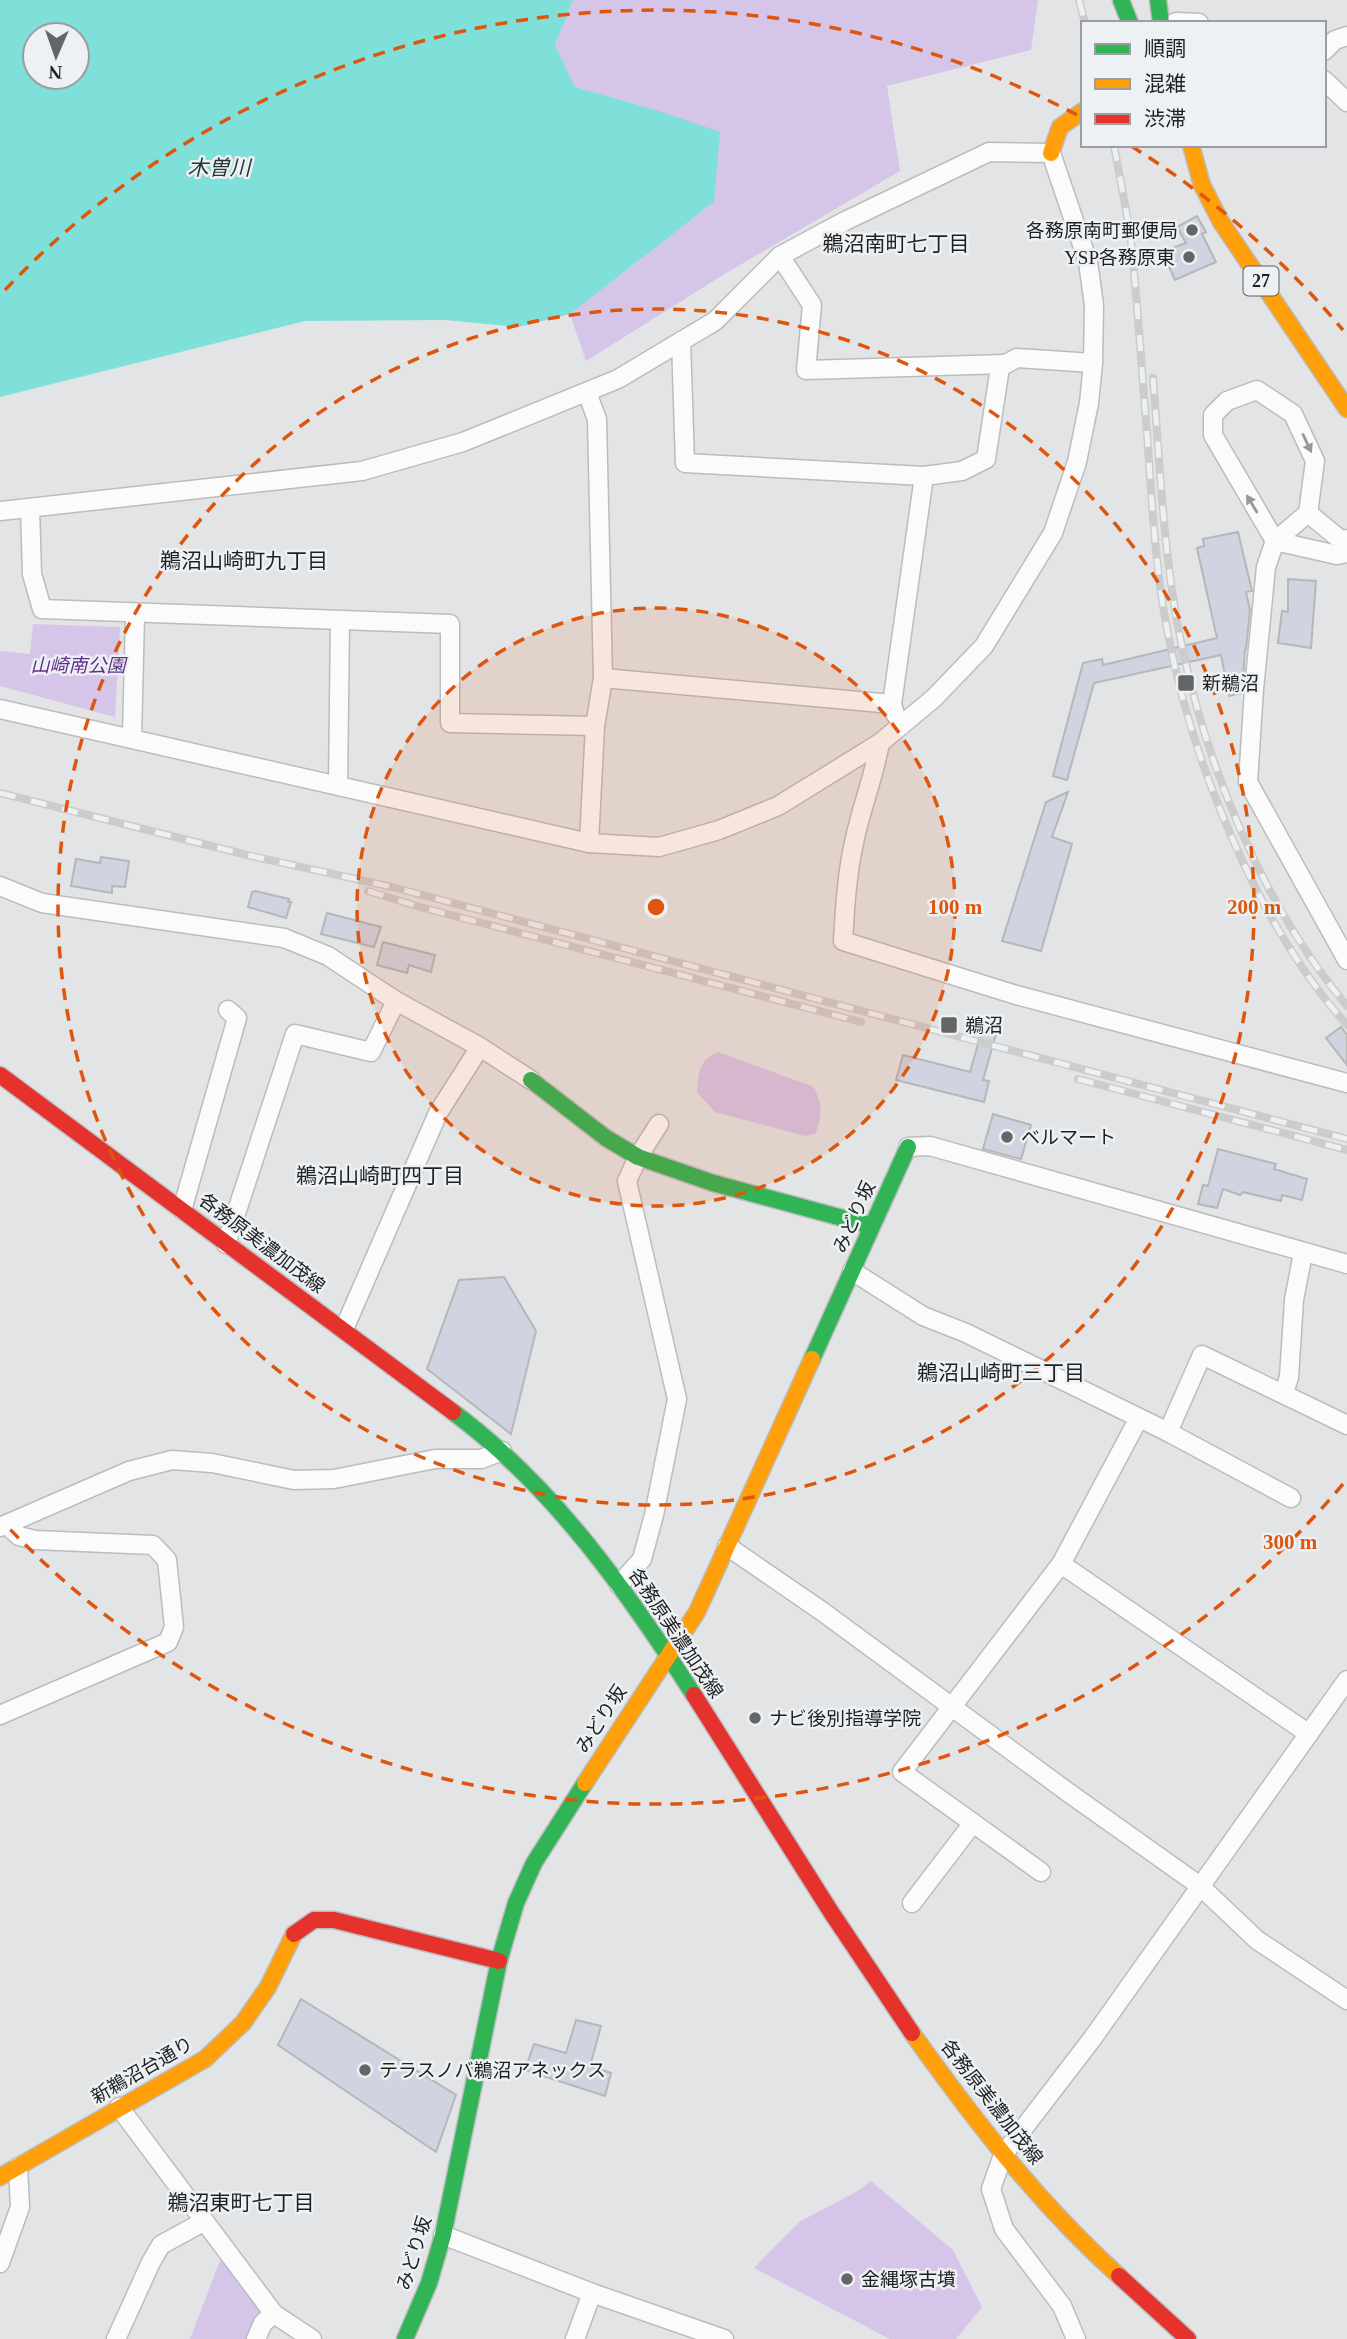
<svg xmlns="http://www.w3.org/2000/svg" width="1347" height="2339" font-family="'Times New Roman','Noto Sans JP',serif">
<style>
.green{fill:#d5c5e8}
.water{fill:#7fdfd9;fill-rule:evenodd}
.building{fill:#d0d3e0;stroke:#b5b7b8;stroke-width:2}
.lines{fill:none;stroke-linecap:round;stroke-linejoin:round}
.street-casing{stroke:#bbbcbd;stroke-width:21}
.fast-casing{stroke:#bbbcbd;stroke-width:19}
.slow-casing{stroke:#bbbcbd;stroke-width:19}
.jam-casing{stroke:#bbbcbd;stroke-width:19}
.street{stroke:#fbfbfb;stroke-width:18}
.fast{stroke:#30b455;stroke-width:16}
.slow{stroke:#ff9f0a;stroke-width:16}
.jam{stroke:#e5322d;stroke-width:16}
.rail-casing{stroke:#ccc;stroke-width:8}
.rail{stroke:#eef1f4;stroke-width:5;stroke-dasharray:16;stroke-linecap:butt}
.oneway{fill:#989899}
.ring{fill:none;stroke:#de560d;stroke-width:3.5;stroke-dasharray:12 9}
.poi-dot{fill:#636566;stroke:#eef1f4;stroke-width:2.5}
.labels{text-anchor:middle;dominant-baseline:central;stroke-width:5;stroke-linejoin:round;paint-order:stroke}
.shield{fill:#eef1f4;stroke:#5d5f60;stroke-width:2}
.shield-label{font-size:18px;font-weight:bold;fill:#1f2021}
.poi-label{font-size:19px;fill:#1f2021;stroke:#eef1f4;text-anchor:start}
.park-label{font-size:19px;font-style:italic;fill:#622f8b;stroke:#eef1f4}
.street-label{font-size:19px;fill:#1f2021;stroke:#eef1f4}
.water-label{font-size:21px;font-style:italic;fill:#233a38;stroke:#eef1f4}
.neighbourhood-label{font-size:21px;fill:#1f2021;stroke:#eef1f4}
.centre{fill:#de560d;stroke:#eef1f4;stroke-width:3.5}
.ring-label{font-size:21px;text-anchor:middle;font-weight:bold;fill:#de560d;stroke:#eef1f4;stroke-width:5;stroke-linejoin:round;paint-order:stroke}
</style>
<rect width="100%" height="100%" fill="#e2e4e5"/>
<!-- green -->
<g class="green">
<polygon points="573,0 1038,0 1031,50 887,86 900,171 723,275 586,361 570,314 714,202 656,110 575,87 555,45"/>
<polygon points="33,624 120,627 115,717 0,686 0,651 30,654"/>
<path d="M718 1052 814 1087C822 1104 823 1116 815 1134L805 1136 715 1112 697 1092C699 1072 698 1061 718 1052Z"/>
<polygon points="871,2181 953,2250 982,2307 956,2339 890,2339 754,2268 799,2222 856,2192"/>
<polygon points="221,2258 260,2311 247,2339 190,2339"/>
</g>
<!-- water -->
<path class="water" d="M0 0H573L555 45 575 87 656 110 720 132 714 202 570 314 518 327 446 320 305 321 0 397ZM35 35H77V77H35Z"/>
<!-- building -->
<g class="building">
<polygon points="1197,216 1206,232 1202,234 1216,262 1175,280 1162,252 1186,243 1177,227"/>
<polygon points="1238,532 1252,591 1246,592 1250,610 1246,649 1245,650 1242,693 1229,696 1221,655 1094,683 1067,780 1053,776 1083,663 1102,659 1103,665 1217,638 1197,548 1204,546 1203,539"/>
<polygon points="1288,579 1316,581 1311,648 1278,643 1282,611 1288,612"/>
<polygon points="1068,792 1052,837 1072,844 1041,951 1002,941 1046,802"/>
<polygon points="101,857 129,861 125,887 112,886 112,893 71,886 76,859 100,863"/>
<polygon points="255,891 289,899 288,902 291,902 286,918 248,907 252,892"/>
<polygon points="327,913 381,927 374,947 321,934"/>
<polygon points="383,942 435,955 431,972 409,965 407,973 377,965"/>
<polygon points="986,1016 1000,1020 983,1080 989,1081 984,1102 896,1080 903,1055 970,1072"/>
<polygon points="1341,1027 1347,1035 1347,1065 1326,1038"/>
<polygon points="993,1114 1031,1125 1021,1159 983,1149"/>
<polygon points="1218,1149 1276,1164 1274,1169 1307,1179 1302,1200 1282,1195 1281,1201 1243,1192 1240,1195 1223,1189 1217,1208 1198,1204 1203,1185 1208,1186"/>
<polygon points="504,1277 536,1331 511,1434 427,1369 459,1280"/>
<polygon points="301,1999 456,2095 436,2152 278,2045"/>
<polygon points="576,2020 601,2026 590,2066 611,2073 605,2096 525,2070 534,2044 566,2053"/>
</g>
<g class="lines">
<!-- street casing -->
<g class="street-casing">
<g id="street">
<polyline points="1176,22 1199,23"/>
<polyline points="1324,51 1335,40 1347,36"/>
<polyline points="1324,80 1347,102"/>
<polyline points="780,256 812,305 806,370 1006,364"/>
<polyline points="681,341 685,463 924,476 962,471 986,459 1000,367 1017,358 1093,363"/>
<polyline points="587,393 597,419 603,678 892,704"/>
<polyline points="30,508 32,574 42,609 450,624 450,723 595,726"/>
<polyline points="0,511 362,471 463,442 618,379 715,321 780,256 845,221 989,152 1051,153 1088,262 1094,305 1093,363 1089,403 1077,462 1053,533 984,646 934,698 880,743 778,806 719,830 659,847 589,843 0,709"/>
<polyline points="1308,513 1275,541 1266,567 1254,689 1248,782 1347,960"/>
<polyline points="1347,539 1342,541 1308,513 1315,461 1293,414 1257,390 1227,401 1213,415 1213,435 1275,541 1337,555 1347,553"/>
<polyline points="895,714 892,704 924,476"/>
<polyline points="132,738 135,614"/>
<path d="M880 743C874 776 862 806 855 838 847 872 845 907 843 941L1016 995 1347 1083"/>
<polyline points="338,786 340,621"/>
<polyline points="589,843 595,726 603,678"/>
<polyline points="0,886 42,903 284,938 328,956 396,1001 480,1047 531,1080"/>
<polyline points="908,1147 930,1146 1347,1264"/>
<polyline points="182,1210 237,1018 228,1010"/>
<polyline points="226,1244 295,1034 371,1052 396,1001"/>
<polyline points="852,1271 923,1316 966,1333 1168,1432 1202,1355 1347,1425"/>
<polyline points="344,1329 438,1113 480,1047"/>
<polyline points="1284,1393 1289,1377 1294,1300 1303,1253"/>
<polyline points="1168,1432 1291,1498"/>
<polyline points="0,1527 129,1471 172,1460 212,1463 294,1480 334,1479 435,1459 481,1459 502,1451"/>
<polyline points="727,1546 823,1612 1069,1793 1200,1886 1257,1940 1347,2000"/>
<polyline points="1061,1564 1309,1734"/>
<polyline points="619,1585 642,1559 654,1515 677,1399 627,1181 638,1157 659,1124"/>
<polyline points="0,1715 168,1642 174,1627 167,1560 153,1545 35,1540 19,1536 7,1525"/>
<polyline points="1041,1872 902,1772 1061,1564 1139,1418"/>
<polyline points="912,1903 973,1823"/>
<polyline points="119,2107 274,2314 312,2339"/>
<polyline points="443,2235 592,2293 724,2339"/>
<polyline points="0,2263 20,2207 18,2167"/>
<polyline points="116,2339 151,2262 161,2245 203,2222"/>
<polyline points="256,2339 263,2323 274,2314"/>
<polyline points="575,2339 592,2293"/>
<polyline points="1076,2339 1062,2306 1004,2229 991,2189 1003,2155 1092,2039 1347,1680"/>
</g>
</g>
<!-- fast casing -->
<g class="fast-casing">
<g id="fast">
<polyline points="1121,0 1130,23"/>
<polyline points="1158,0 1161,23"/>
<polyline points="531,1080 606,1138 638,1157 713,1183 872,1226"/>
<polyline points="812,1359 908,1147"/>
<path d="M453 1412C553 1486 627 1591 694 1695"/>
<polyline points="405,2339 429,2283 443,2235 499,1961 516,1903 534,1863 585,1783"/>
</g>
</g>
<!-- slow casing -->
<g class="slow-casing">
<g id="slow">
<polyline points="1191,145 1202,185 1221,222 1347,409"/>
<polyline points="1051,153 1060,127 1083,111"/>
<polyline points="585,1783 697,1612 812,1359"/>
<path d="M912 2033C974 2120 1039 2204 1119 2276"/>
<polyline points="0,2177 205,2059 243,2023 268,1987 294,1934"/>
</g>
</g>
<!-- jam casing -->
<g class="jam-casing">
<g id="jam">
<polyline points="0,1075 453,1412"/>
<polyline points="694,1695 831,1912 912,2033"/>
<polyline points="294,1934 314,1920 334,1920 499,1961"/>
<polyline points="1119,2276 1188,2339"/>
</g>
</g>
<!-- street -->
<use href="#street" class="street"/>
<!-- fast -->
<use href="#fast" class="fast"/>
<!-- slow -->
<use href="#slow" class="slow"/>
<!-- jam -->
<use href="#jam" class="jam"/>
<!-- rail casing -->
<g class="rail-casing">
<g id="rail">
<polyline points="1079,0 1085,23"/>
<path d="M1114 145C1120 180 1128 215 1132 250 1138 311 1142 373 1147 434 1152 501 1155 569 1168 634 1183 713 1208 787 1242 860 1269 918 1304 977 1347 1025"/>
<path d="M1153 378C1160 464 1163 552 1180 637 1206 766 1262 904 1347 1006"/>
<polyline points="0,793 247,855 392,887 1347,1139"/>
<polyline points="368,891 420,907 861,1022"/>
<polyline points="1078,1079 1347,1150"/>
</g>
</g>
<!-- rail -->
<use href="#rail" class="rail"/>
</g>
<!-- one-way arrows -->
<defs><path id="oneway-solid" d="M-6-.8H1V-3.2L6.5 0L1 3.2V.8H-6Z" transform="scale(1.75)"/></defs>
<g class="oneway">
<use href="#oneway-solid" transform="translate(1307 443) rotate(65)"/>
<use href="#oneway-solid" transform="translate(1252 504) rotate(-121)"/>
</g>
<!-- distance rings -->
<circle cx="656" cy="907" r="299" fill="#de560d" fill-opacity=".12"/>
<g class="ring">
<circle cx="656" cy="907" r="299"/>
<circle cx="656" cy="907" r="598"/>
<path d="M1343 1484A897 897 0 0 1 5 1524M5 290A897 897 0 0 1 1077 115M1131 146A897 897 0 0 1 1343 330"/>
</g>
<!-- markers -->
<g class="poi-dot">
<circle cx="1192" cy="230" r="7"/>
<circle cx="1189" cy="257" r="7"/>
<rect x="1177" y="674" width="18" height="18" rx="3.5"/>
<rect x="940" y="1016" width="18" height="18" rx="3.5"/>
<circle cx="1007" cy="1137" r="7"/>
<circle cx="755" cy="1718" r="7"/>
<circle cx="365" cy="2070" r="7"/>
<circle cx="847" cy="2279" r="7"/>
</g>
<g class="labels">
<!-- shield labels -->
<rect class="shield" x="1243.5" y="266.5" width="35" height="29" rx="5"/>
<g class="shield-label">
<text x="1261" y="281">27</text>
</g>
<!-- poi labels -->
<g class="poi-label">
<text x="1178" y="230" text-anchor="end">各務原南町郵便局</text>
<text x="1175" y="257" text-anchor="end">YSP各務原東</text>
<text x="1202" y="683">新鵜沼</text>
<text x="965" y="1025">鵜沼</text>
<text x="1021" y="1137">ベルマート</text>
<text x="769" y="1718">ナビ後別指導学院</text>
<text x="379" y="2070">テラスノバ鵜沼アネックス</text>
<text x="861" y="2279">金縄塚古墳</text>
</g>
<!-- park labels -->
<g class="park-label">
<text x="78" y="665">山崎南公園</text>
</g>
<!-- street labels -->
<g class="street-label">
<text transform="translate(854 1217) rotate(-66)">みどり坂</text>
<text transform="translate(262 1243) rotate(37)">各務原美濃加茂線</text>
<text transform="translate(676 1633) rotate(56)">各務原美濃加茂線</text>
<text transform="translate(601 1719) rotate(-57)">みどり坂</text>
<text transform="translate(142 2070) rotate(-30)">新鵜沼台通り</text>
<text transform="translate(992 2102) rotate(52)">各務原美濃加茂線</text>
<text transform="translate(414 2253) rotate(-73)">みどり坂</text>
</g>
<!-- water labels -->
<g class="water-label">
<text x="219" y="168">木曽川</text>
</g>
<!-- neighbourhood labels -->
<g class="neighbourhood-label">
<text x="896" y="244">鵜沼南町七丁目</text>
<text x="244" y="561">鵜沼山崎町九丁目</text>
<text x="380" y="1176">鵜沼山崎町四丁目</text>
<text x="1001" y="1373">鵜沼山崎町三丁目</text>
<text x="241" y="2203">鵜沼東町七丁目</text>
</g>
</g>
<circle cx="656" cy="907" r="10" class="centre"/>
<g class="ring-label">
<text x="955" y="914">100 m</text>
<text x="1254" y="914">200 m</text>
<text x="1290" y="1549">300 m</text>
</g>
<!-- legend -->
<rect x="1081" y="21" width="245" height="126" fill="#eef1f4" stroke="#9b9da0" stroke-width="2"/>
<rect x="1095" y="44" width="35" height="10" fill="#30b455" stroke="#9b9da0" stroke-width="2"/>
<text x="1144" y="56" font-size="21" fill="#1f2021">順調</text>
<rect x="1095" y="79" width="35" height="10" fill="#ff9f0a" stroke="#9b9da0" stroke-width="2"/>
<text x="1144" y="91" font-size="21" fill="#1f2021">混雑</text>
<rect x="1095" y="114" width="35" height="10" fill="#e5322d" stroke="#9b9da0" stroke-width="2"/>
<text x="1144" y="126" font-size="21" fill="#1f2021">渋滞</text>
<!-- north arrow -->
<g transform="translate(56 56) rotate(182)"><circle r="33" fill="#eef1f4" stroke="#9b9da0" stroke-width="2"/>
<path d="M0-5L12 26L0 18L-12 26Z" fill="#636566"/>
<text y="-10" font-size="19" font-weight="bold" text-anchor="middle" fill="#1f2021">N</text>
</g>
</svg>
